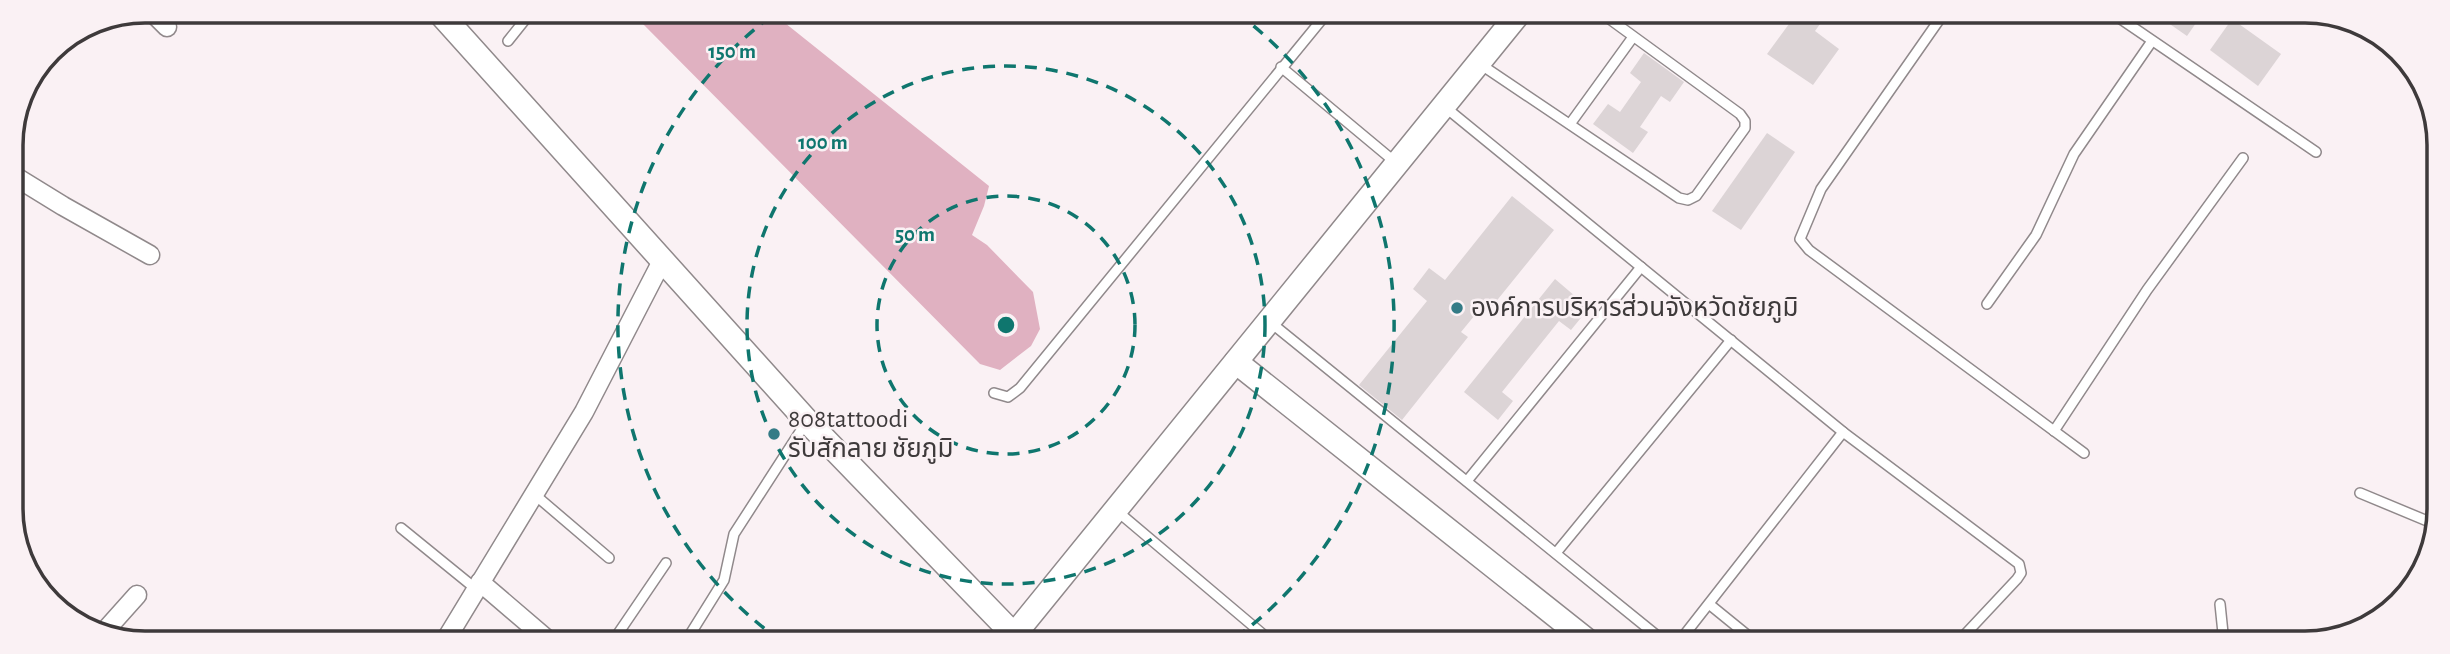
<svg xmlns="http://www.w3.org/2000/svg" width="2450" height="654" font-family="'Alegreya Sans','Noto Sans Thai',sans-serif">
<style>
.green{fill:#e0b1c1}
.building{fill:#dcd4d6}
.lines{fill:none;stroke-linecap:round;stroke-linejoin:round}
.service-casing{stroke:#90898b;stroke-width:12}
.minor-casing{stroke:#90898b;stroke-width:21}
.tertiary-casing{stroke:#90898b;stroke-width:26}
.service{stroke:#fff;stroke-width:9}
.minor{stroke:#fff;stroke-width:18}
.tertiary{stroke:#fff;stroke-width:23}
.ring{fill:none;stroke:#0f766e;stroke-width:3.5;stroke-dasharray:12 9}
.poi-dot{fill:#347b86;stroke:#faf1f4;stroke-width:2.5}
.labels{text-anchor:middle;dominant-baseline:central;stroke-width:5;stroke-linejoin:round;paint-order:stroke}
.poi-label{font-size:26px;fill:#3e3a3b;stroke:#faf1f4;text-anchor:start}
.rim{fill:none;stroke:#3e3a3b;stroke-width:3.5}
.centre{fill:#0f766e;stroke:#faf1f4;stroke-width:3.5}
.ring-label{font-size:21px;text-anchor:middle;font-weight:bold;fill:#0f766e;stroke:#faf1f4;stroke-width:5;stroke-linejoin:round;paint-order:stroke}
</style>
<rect width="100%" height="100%" fill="#faf1f4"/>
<!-- green -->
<polygon class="green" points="636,11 775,11 780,19 989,186 984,206 972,235 987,245 1033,292 1040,329 1031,346 1000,370 980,364 643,24"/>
<!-- building -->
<g class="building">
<polygon points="1797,13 1828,13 1815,31 1839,49 1813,85 1767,54"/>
<polygon points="2154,13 2203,13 2187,36"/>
<polygon points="2232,19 2281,54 2258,86 2210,50"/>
<polygon points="1644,53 1684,82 1670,102 1661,96 1640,127 1648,132 1633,153 1593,124 1608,104 1620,112 1641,82 1630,73"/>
<polygon points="1767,133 1795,152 1741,230 1712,211"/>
<polygon points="1512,196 1554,230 1490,309 1484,304 1461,332 1468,337 1402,420 1359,385 1427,301 1413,289 1429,268 1445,280"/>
<polygon points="1555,279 1589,308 1571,330 1559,321 1502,392 1513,401 1498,420 1464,392"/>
</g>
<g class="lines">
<!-- service casing -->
<g class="service-casing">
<g id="service">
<polyline points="1944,13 1821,189 1800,239 1809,250 2084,453"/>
<polyline points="2112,13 2316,152"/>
<polyline points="508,41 532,11"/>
<polyline points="1480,64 1679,198 1688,200 1696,196 1745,128 1745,121 1740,114 1600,12"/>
<polyline points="1281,67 1395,162"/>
<polyline points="1445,107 1843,432 1678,643"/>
<polyline points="1570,124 1633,37"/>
<polyline points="1987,304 2036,235 2074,154 2152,41"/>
<polyline points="1270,322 1666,643"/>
<polyline points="994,393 1008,397 1020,388 1328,12"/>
<polyline points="2054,431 2147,290 2243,158"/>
<polyline points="1843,432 2019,564 2021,573 2017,579 1957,643"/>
<polyline points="1467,481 1641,267"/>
<polyline points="2360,493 2437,525"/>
<polyline points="534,494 609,558"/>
<polyline points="1117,511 1272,642"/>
<polyline points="401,528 476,589"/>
<polyline points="1556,553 1731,340"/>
<polyline points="1709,604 1757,643"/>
<polyline points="2220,604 2224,643"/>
<polyline points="613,641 666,563"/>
<polyline points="686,641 724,580 734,534 807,421"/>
</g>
</g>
<!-- minor casing -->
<g class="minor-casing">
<g id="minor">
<polyline points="151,11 167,27"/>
<polyline points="11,174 63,206 150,255"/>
<polyline points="480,582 549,641"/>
<polyline points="103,633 137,595"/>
<polyline points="445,641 584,412 662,261"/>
</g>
</g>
<!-- tertiary casing -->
<g class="tertiary-casing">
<g id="tertiary">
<polyline points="438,11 807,421 1014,635 1520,12"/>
<polyline points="1236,362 1589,642"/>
</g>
</g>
<!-- service -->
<use href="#service" class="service"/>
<!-- minor -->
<use href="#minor" class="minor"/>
<!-- tertiary -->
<use href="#tertiary" class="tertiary"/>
</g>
<!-- distance rings -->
<g class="ring">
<circle cx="1006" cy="325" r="129"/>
<circle cx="1006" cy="325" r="259"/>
<path d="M781 641A388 388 0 0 1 775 13M1237 13A388 388 0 0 1 1231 641"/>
</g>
<!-- markers -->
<g class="poi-dot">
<circle cx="1457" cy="308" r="7"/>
<circle cx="774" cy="434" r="7"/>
</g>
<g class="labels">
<!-- poi labels -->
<g class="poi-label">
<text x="1471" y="308">องค์การบริหารส่วนจังหวัดชัยภูมิ</text>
<text x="788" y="419">808tattoodi<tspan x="788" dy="30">รับสักลาย ชัยภูมิ</tspan></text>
</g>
</g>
<!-- crop -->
<path d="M0 0H2450V654H0ZM145 23H2305A122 122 0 0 1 2427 145V509A122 122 0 0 1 2305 631H145A122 122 0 0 1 23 509V145A122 122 0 0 1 145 23Z" fill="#faf1f4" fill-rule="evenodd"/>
<path class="rim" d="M145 23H2305A122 122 0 0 1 2427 145V509A122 122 0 0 1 2305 631H145A122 122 0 0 1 23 509V145A122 122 0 0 1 145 23Z"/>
<circle cx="1006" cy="325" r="10" class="centre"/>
<g class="ring-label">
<text x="732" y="58">150 m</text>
<text x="823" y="149">100 m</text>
<text x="915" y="241">50 m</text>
</g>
</svg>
